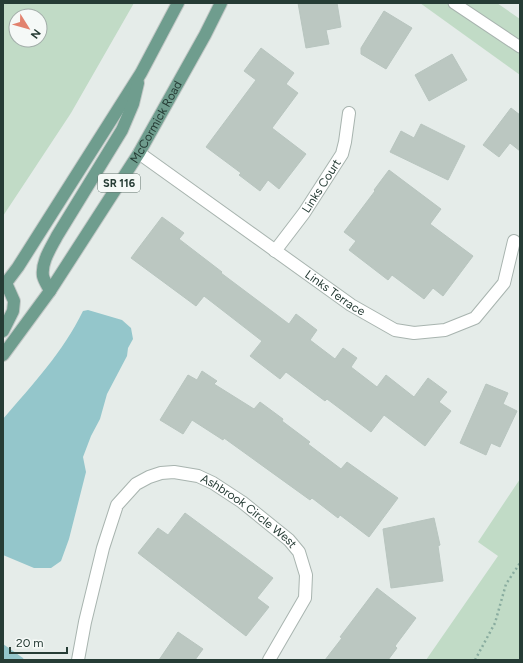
<svg xmlns="http://www.w3.org/2000/svg" width="523" height="663" font-family="Figtree,sans-serif">
<style>
.green{fill:#c1dbc6;fill-rule:evenodd}
.water{fill:#94c6cb}
.building{fill:#bbc7c1;stroke:#b8c5bf}
.lines{fill:none;stroke-linecap:round;stroke-linejoin:round}
.service-casing{stroke:#a8b4af;stroke-width:13}
.minor-casing{stroke:#a8b4af;stroke-width:14}
.primary-casing{stroke:#c2c8c6;stroke-width:14}
.path{stroke:#89ac9f;stroke-width:2.5;stroke-dasharray:2 3;stroke-linecap:butt}
.service{stroke:#fff;stroke-width:11}
.minor{stroke:#fff;stroke-width:12}
.primary{stroke:#6f9d8e;stroke-width:12}
.labels{text-anchor:middle;dominant-baseline:central;stroke-width:4;stroke-linejoin:round;paint-order:stroke}
.shield{fill:#f5f9f7;stroke:#64756f;stroke-width:1}
.shield-label{font-size:11px;font-weight:bold;fill:#263c35}
.street-label{font-size:12px;fill:#263c35;stroke:#f5f9f7}
</style>
<rect width="100%" height="100%" fill="#e5ece9"/>
<!-- green -->
<g class="green">
<path d="M3 3H134L71 113 3 216ZM16 16H40V40H16Z"/>
<polygon points="420,3 497,3 520,19 520,75"/>
<polygon points="520,479 520,660 426,660 498,556 478,542"/>
</g>
<!-- water -->
<g class="water">
<path d="M88 310 122 320 131 328 133 339 128 348 127 356 107 394 100 419 91 436 83 457 86 472 69 539 61 561 51 568H34L3 555V419C33 384 63 352 83 311Z"/>
<polygon points="3,644 23,658 24,660 3,660"/>
</g>
<!-- building -->
<g class="building">
<polygon points="298,3 337,3 341,27 326,30 329,44 306,48"/>
<polygon points="384,11 412,28 386,69 361,54 361,48"/>
<polygon points="261,48 294,73 286,84 298,93 272,128 306,154 279,189 268,180 260,191 239,175 241,173 206,147 256,80 244,71"/>
<polygon points="452,54 467,80 429,101 415,75"/>
<polygon points="511,108 520,115 520,151 510,143 499,157 483,145"/>
<polygon points="421,124 465,146 448,180 390,152 401,131 414,138"/>
<polygon points="389,170 441,209 430,224 473,256 443,296 433,288 424,299 392,275 388,280 349,250 356,241 344,232 375,191 374,190"/>
<polygon points="162,217 184,233 179,239 222,272 221,273 289,324 296,314 317,330 310,340 335,359 343,348 357,358 351,367 377,387 386,375 414,397 428,378 447,392 439,402 451,411 425,446 384,415 371,432 327,399 325,401 286,372 280,379 250,356 262,341 204,296 196,306 131,258"/>
<polygon points="202,371 217,381 214,384 254,409 260,402 283,419 282,421 310,442 308,444 341,469 347,462 398,498 369,537 340,515 338,518 312,498 310,500 224,438 223,440 192,420 183,434 160,420 188,375 197,380"/>
<polygon points="486,384 508,393 503,404 517,411 500,447 491,443 486,455 460,443"/>
<polygon points="185,513 273,578 257,598 269,607 246,636 138,553 158,528 168,535"/>
<polygon points="434,518 440,545 438,546 443,581 391,588 383,529"/>
<polygon points="377,588 416,618 395,646 397,648 388,660 325,660 342,638 340,637"/>
<polygon points="178,632 203,649 195,660 159,660"/>
</g>
<g class="lines">
<!-- service casing -->
<g class="service-casing">
<polyline id="service" points="454,3 520,47"/>
</g>
<!-- minor casing -->
<g class="minor-casing">
<g id="minor">
<path id="s1" d="M139 153 351 305 395 330 414 333 445 330 475 318 504 283 514 241"/>
<path id="s2" d="M275 251 304 213 342 154 345 142 349 113"/>
<path id="s3" d="M78 660 85 622 103 548 117 505 136 484 149 477 161 473 174 472 198 476 213 483 242 502 289 540 299 552 306 575 305 598 269 660"/>
</g>
</g>
<!-- primary casing -->
<g class="primary-casing">
<g id="primary">
<polyline points="3,287 18,267 141,73 178,3"/>
<path d="M50 291C48 286 44 281 43 276 41 262 51 248 57 236L122 130 133 104 138 83"/>
<polyline points="3,331 13,311 14,301 6,283"/>
<path id="s4" d="M3 355 50 291 139 153 205 35 221 3"/>
</g>
</g>
<!-- path -->
<polyline class="path" points="475,660 495,623 506,584 520,563"/>
<!-- service -->
<use href="#service" class="service"/>
<!-- minor -->
<use href="#minor" class="minor"/>
<!-- primary -->
<use href="#primary" class="primary"/>
</g>
<g class="labels">
<!-- shield labels -->
<rect class="shield" x="98" y="174" width="42" height="18" rx="3"/>
<g class="shield-label">
<text x="119" y="183">SR 116</text>
</g>
<!-- street labels -->
<g class="street-label">
<text stroke="none"><textPath href="#s4" startOffset="279">McCormick Road</textPath></text>
<text stroke="none"><textPath href="#s2" startOffset="80">Links Court</textPath></text>
<text stroke="none"><textPath href="#s1" startOffset="241">Links Terrace</textPath></text>
<text stroke="none"><textPath href="#s3" startOffset="315">Ashbrook Circle West</textPath></text>
</g>
</g>
<!-- border -->
<rect width="523" height="663" fill="none" stroke="#263c35" stroke-width="8"/>
<!-- north arrow -->
<g transform="translate(28 28) rotate(127)"><circle r="19" fill="#f5f9f7" stroke="#a2ada9"/>
<path d="M0-3L7 15L0 10L-7 15Z" fill="#e2826e"/>
<text y="-6" font-size="11" font-weight="bold" text-anchor="middle" fill="#263c35">N</text>
</g>
<!-- scale -->
<path d="M10 647v6h57v-6" fill="none" stroke="#263c35" stroke-width="2"/>
<text x="16" y="647" font-size="12" fill="#263c35" stroke="#f5f9f7" stroke-width="3" paint-order="stroke">20 m</text>
</svg>
